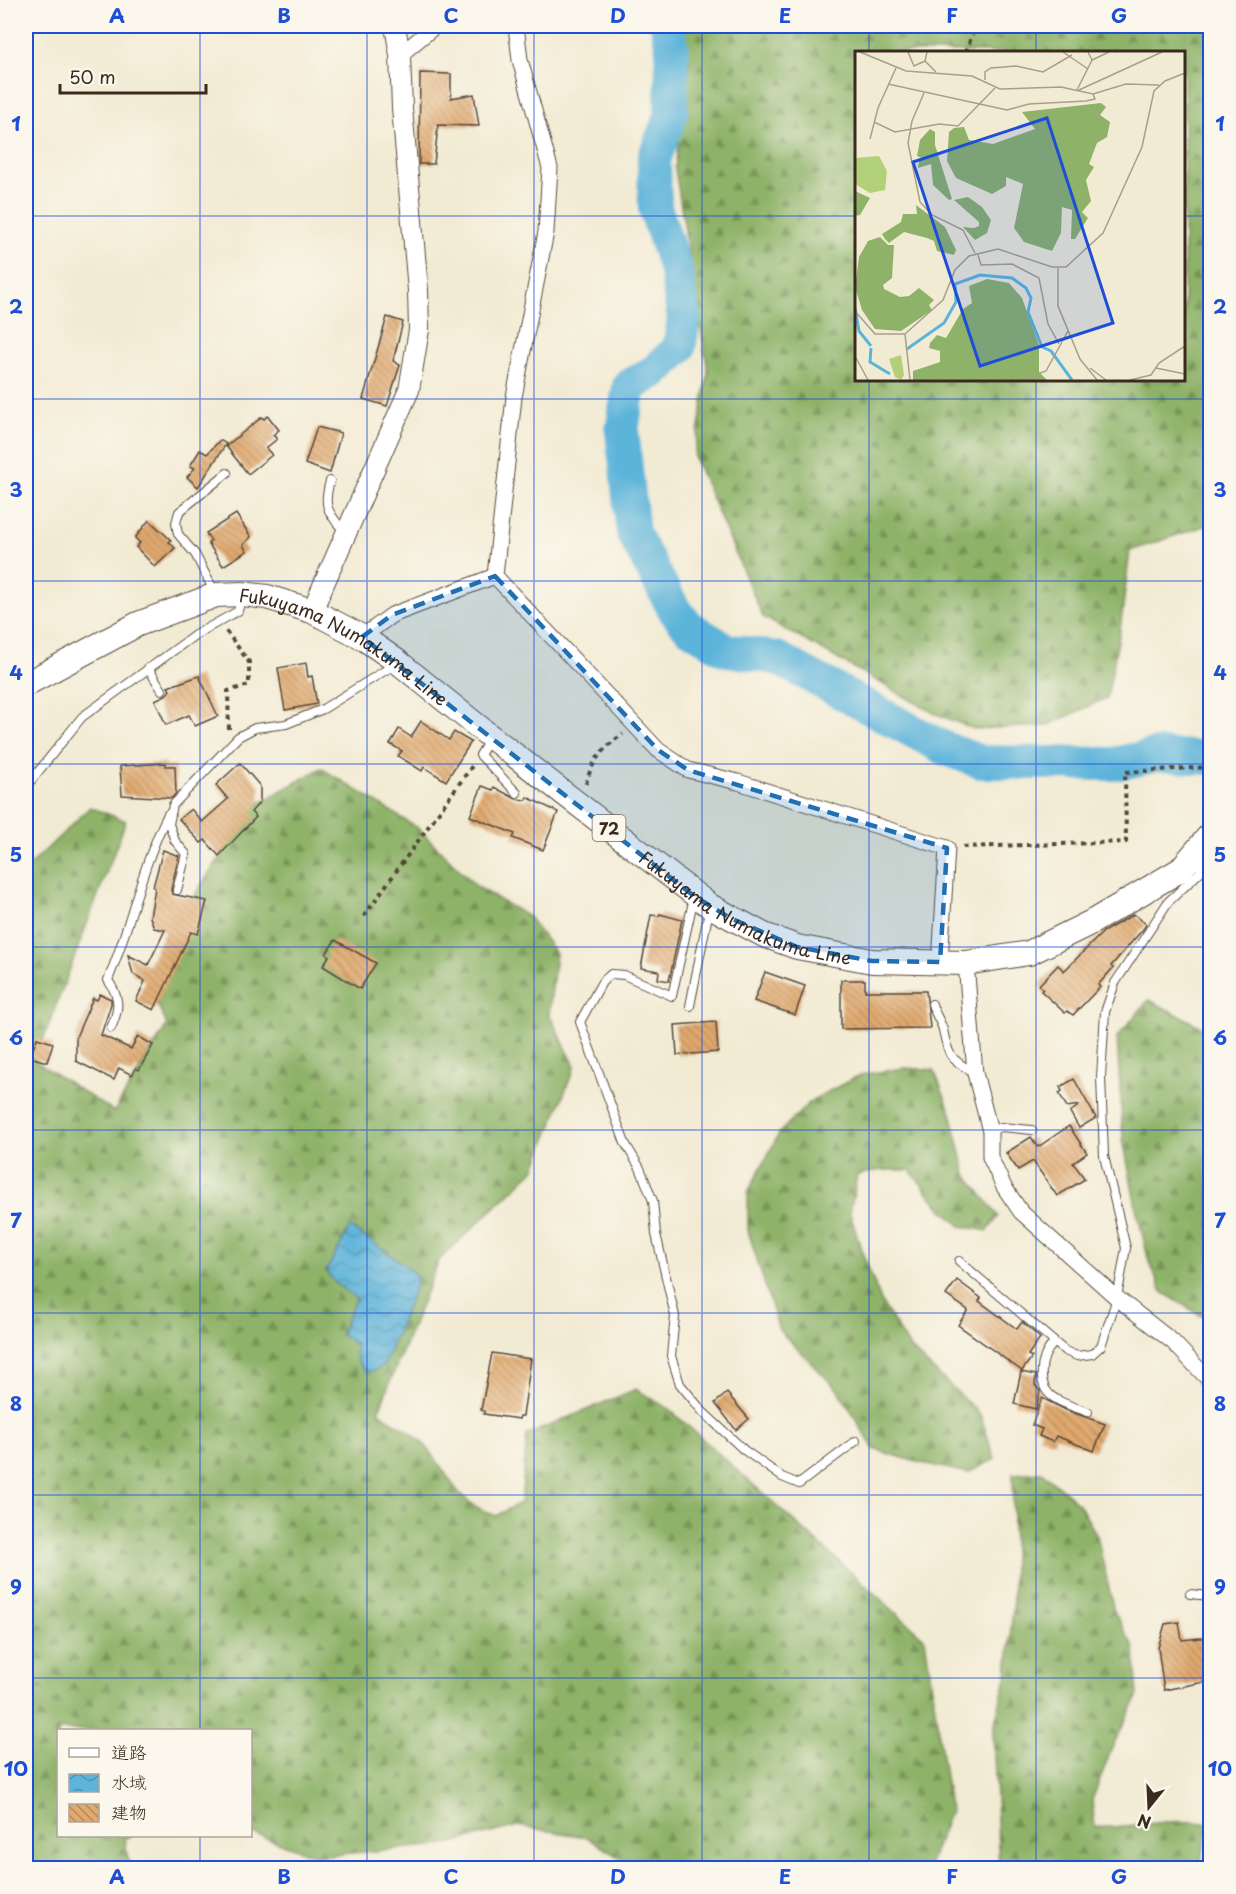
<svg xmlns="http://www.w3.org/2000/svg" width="1236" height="1894" font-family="'Playpen Sans','Klee One',sans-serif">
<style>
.forest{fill:url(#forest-firs);stroke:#646e43;stroke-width:1.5;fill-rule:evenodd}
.water{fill:url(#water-waves);stroke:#4c6f7c;stroke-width:1.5}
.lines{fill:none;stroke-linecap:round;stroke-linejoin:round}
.river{stroke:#5db4da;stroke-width:34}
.building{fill:url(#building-back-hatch)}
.service-casing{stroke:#564739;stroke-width:10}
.minor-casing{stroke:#564739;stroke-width:17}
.tertiary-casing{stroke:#564739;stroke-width:22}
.primary-casing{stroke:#564739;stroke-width:26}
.path{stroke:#564739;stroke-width:4;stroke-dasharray:4.5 4.5;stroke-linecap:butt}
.service{stroke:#fff;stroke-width:8}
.minor{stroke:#fff;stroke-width:15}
.tertiary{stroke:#fff;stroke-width:20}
.primary{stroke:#fff;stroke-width:24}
.marked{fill:#1f6fb2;fill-opacity:0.2;stroke:#1f6fb2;stroke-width:4.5;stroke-dasharray:12 8;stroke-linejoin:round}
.grid{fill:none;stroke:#1d4ed8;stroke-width:1.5;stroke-opacity:0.55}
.labels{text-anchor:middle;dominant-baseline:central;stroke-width:5;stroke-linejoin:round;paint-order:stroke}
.shield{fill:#fbf7ec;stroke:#75685c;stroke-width:1.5}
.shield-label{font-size:16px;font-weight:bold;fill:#3b2a1e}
.street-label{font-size:18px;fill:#3b2a1e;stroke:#fbf7ec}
.inset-river{fill:none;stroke:#5db4da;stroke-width:3}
.inset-road{fill:none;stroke:#a99e8b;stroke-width:1.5}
.view{fill:#1d4ed8;fill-opacity:0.15;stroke:#1d4ed8;stroke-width:3}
.inset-edge{fill:none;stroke:#3b2a1e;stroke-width:3}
.neatline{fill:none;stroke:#1d4ed8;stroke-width:2}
.grid-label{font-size:20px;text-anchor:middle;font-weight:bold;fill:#1d4ed8}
</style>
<defs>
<pattern id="forest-firs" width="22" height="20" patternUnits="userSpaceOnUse" patternTransform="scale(1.5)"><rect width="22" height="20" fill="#8db268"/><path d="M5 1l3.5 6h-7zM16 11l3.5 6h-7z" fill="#749155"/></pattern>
<pattern id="water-waves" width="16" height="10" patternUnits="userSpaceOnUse" patternTransform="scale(1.5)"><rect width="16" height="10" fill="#5db4da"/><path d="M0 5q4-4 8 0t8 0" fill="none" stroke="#4e93b0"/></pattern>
<pattern id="building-back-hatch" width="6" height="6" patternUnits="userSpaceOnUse" patternTransform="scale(1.5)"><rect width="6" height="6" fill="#e0a96e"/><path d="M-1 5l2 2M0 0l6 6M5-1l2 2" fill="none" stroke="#b78a5a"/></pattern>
</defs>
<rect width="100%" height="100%" fill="#fbf7ec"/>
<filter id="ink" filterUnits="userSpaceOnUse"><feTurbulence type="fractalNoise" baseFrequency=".0167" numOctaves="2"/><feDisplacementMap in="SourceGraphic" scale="12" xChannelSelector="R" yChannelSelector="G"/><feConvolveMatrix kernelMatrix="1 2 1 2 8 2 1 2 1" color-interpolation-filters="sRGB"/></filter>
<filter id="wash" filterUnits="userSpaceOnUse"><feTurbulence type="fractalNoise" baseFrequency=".008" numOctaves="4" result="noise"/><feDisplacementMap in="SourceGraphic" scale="24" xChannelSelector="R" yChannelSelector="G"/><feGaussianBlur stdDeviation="1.35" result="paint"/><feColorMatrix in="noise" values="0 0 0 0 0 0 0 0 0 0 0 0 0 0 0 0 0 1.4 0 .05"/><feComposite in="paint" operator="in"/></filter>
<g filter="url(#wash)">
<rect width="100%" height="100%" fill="#f2ebd4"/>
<!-- forest -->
<g class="forest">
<path d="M682 26H1210V524L1130 551 1120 630 1107 698 1046 726 974 729 934 713 763 617 694 457 708 372 675 169 689 64ZM856 52H1184V380H856Z"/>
<path d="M321 768 418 828 476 886 529 917 556 954 549 1014 575 1066 534 1170 439 1260 378 1412C392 1421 409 1430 421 1441 452 1473 448 1498 496 1516L521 1502 527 1435 636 1389 669 1409 925 1639 950 1811 928 1868H635L587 1837 518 1826 443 1845 317 1856 251 1833 250 1730H58V1836H132L125 1838 129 1868H26V869L90 807 126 821 35 1061 114 1112 167 1025 153 995 192 899 254 806Z"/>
<polygon points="1149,1000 1210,1031 1210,1321 1162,1292 1148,1258 1137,1212 1123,1139 1117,1037"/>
<polygon points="904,1068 934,1070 951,1113 966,1174 998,1216 988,1231 961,1226 939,1206 910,1170 881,1170 857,1175 850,1213 862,1252 882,1303 910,1348 980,1414 995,1459 968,1473 913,1461 874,1449 838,1390 779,1330 748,1231 748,1192 780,1132 812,1100 860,1075"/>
<path d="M1042 1472 1079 1504 1097 1536 1114 1611 1134 1648 1138 1695 1112 1748 1092 1800 1095 1827C1134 1829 1173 1816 1210 1824L1199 1868H999L993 1731 1007 1674 1013 1608V1474Z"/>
</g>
<!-- water -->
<path class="water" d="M350 1227 407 1266 418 1278 384 1366 368 1373C357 1364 355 1357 355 1343L340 1334 356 1298 335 1283 326 1271Z"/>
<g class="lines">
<!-- river -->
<polyline class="river" points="667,26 672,47 671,115 654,159 655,208 676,271 684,319 679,348 655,371 629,386 622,431 633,533 675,611 689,627 726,650 777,658 944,748 981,762 1114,764 1157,755 1210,758"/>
</g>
<g id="blocks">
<!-- building -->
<g class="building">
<polygon points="420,73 451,74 451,98 474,94 479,126 438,125 434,164 419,164"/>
<polygon points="387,317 403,322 393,361 400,365 387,406 363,399"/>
<polygon points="268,416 279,430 273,435 277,439 266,448 272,455 248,474 226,446 262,417 264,419"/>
<polygon points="317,427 341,433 330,473 305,464"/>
<polygon points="220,440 226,444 198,487 187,477 195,468 190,466 200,450 207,454"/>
<polygon points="236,514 251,537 243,545 247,551 223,566 208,543 211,541 206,533"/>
<polygon points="149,520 171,540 169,542 175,548 155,567 136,547 140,543 135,538"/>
<polygon points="306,663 308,677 312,676 317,704 285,710 278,668"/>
<polygon points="199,676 218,716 195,726 189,715 166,725 155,700 166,695 170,690 168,687"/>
<polygon points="421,721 449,740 454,732 471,742 446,781 424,767 422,771 398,756 402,751 390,744 399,729 411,737"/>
<polygon points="166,763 166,766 175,766 176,793 172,798 122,795 120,766"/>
<polygon points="240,763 260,786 260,802 251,812 256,817 219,856 205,840 201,843 179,819 191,809 202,822 228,799 216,785"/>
<polygon points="482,786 493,790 494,787 516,799 526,800 527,797 558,812 543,850 513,838 515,834 470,816"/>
<polygon points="163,850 179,856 171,889 172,894 207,901 198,934 191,932 154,1010 136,1001 145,981 133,974 128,955 148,965 165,930 154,928 150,917 155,888 153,887"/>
<polygon points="660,914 682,920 669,981 658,979 659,971 641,968 651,915 659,916"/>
<polygon points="1134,914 1146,924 1144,928 1111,966 1113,968 1098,985 1100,987 1073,1015 1067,1011 1065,1013 1041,991 1043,989 1039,985 1058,965 1064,971 1103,932"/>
<polygon points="335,940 376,963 360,989 323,966 329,956 326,954"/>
<polygon points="765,972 805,986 795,1015 754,1001"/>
<polygon points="841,980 865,980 865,991 926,991 930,1028 841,1029"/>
<polygon points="100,994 111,999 111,1004 101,1035 131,1049 138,1036 153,1045 139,1070 136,1068 132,1075 119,1068 114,1080 76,1061 76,1037 93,998 97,1000"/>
<polygon points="716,1022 718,1052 677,1055 675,1025"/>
<polygon points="37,1038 53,1043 47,1062 30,1057"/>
<polygon points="1074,1079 1096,1118 1079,1128 1070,1112 1080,1105 1067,1107 1059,1093 1062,1091 1060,1087"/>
<polygon points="1069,1126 1087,1153 1073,1163 1085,1179 1057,1196 1033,1161 1018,1170 1006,1153 1031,1137 1038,1147"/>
<polygon points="957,1280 981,1298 979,1301 1017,1329 1022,1322 1040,1338 1028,1355 1032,1357 1022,1371 958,1325 968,1310 946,1295"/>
<polygon points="492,1353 531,1359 523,1416 520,1416 519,1419 484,1414 484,1411 481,1410"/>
<polygon points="1021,1372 1036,1375 1035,1385 1040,1391 1036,1409 1014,1404"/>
<polygon points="727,1393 749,1419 736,1430 715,1403"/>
<polygon points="1042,1398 1066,1410 1105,1424 1094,1451 1056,1436 1053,1442 1039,1436 1042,1429 1032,1425"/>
<polygon points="1179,1622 1182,1640 1210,1637 1210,1681 1164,1690 1158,1648 1165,1624"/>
</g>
</g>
</g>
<g filter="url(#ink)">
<use href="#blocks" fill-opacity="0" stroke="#564739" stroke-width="1.5"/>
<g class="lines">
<!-- service casing -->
<g class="service-casing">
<g id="service">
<path d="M330 481C322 509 329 512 345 533"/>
<polyline points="214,591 195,554 178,534 176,523 179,512 227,473"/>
<polyline points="148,668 162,690"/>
<polyline points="490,739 480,755 517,793"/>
<polyline points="26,787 82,717 195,635 238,611 241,598"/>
<polyline points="177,890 186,854 175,841 169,824 173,805 238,737 255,728 286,724 323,709 394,665"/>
<polyline points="694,897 672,996 624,975 611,974 602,982 580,1022 625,1143 640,1168 653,1201 656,1234 675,1316 671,1356 680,1384 703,1412 744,1450 782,1477 799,1484 856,1441"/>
<path d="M932 1004C934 1013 941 1021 943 1030 948 1055 950 1060 974 1072"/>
<polyline points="690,1006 709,910"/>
<path d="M111 1028C120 1008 120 998 108 980 131 925 141 867 168 814"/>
<polyline points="990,1131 1001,1127 1032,1130"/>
<polyline points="959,1261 1065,1351 1077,1356 1092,1354 1101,1346 1117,1298 1126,1248 1104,1156 1101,1077 1105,1012 1115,983 1168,902 1200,872 1201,856"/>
<path d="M1053 1344C1039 1358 1036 1388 1056 1399 1066 1405 1078 1408 1088 1412"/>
<polyline points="1190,1594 1210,1596"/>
</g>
</g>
<!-- minor casing -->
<g class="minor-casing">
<g id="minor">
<polyline points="516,26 520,60 550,168 546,232 514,397 495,576 658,750 688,770 738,782 947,848 940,962"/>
<polyline points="400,55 435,26"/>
<polyline points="362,637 392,615 495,576"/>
<polyline points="966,963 975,1073 990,1131 990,1157 1004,1187 1021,1212 1117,1298 1173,1342 1210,1381"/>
</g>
</g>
<!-- tertiary casing -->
<g class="tertiary-casing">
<polyline id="tertiary" points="312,611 409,390 419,330 418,290 402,108 400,55 395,26"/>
</g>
<!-- primary casing -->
<g class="primary-casing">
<g id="primary">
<path id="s1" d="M26 684 138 624 216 595 242 594 267 597 312 611 362 637 398 662 491 737 710 906 764 935 797 947 872 961 966 963 1029 953 1092 922 1180 870 1210 835"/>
</g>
</g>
<!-- path -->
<g class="path">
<polyline points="966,52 975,26"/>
<polyline points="226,631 249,662 249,685 228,691 229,729"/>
<path d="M586 784C592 760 603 748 623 734"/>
<polyline points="963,847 1126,842 1125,772 1210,767"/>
<polyline points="364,916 472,766"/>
</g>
<!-- service -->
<use href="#service" class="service"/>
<!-- minor -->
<use href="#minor" class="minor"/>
<!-- tertiary -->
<use href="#tertiary" class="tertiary"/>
<!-- primary -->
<use href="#primary" class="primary"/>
</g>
</g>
<!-- marked area -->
<path class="marked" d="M495 576 658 750 688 770 947 848 940 962 872 961 797 947 730 918 694 896 362 637 392 615Z"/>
<!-- grid -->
<path class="grid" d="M200 26V1730M367 26V1868M534 26V1868M702 26V1868M869 26V52M1036 26V52M26 216H856M1184 216H1210M869 380V1868M1036 380V1868M26 399H1210M26 581H1210M26 764H1210M26 947H1210M26 1130H1210M26 1313H1210M26 1495H1210M26 1678H1210M200 1836V1868"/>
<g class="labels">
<!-- shield labels -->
<rect class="shield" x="592.5" y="815" width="33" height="26" rx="4.5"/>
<g class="shield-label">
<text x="609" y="828">72</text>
</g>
<!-- street labels -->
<g class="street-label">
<text stroke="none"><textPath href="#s1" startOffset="352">Fukuyama Numakuma Line</textPath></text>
<text stroke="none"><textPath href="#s1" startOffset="838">Fukuyama Numakuma Line</textPath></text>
</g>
</g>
<!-- overview -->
<g transform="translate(855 51)">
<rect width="330" height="330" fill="#f2ebd4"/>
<path d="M246 52 251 56 245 64 255 71 252 86 242 92 234 113 239 116 231 129 236 150 227 161 233 167 220 188H216L217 159 207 156 206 182 197 200 169 191 159 177 168 133 151 126V135L137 143 101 127 92 110 94 81 99 77 109 76 114 89 138 93 180 78 167 61ZM75 78 80 81V94L97 148 94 149 78 134 76 113 63 117 64 110 69 108 62 105 65 89ZM0 140 15 147 5 164 0 165ZM113 146 127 156 136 169 132 182 120 189 108 176 119 177 124 175V171L99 149ZM61 154 90 176 101 199 99 204 82 200 79 190 72 187 49 181 34 192 30 188 27 183 46 171 48 163H62ZM25 186 33 194H39L37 227 28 234 29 238 45 246 54 245 64 237 79 249 74 254 77 259 46 280 20 278 7 259 0 236 4 206 13 190ZM132 228 154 232 167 247 184 294V321L192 329H58V320L85 311V300L74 297 75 292 82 284 91 287 108 258 117 252 114 235Z" fill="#8db268"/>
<path d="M24 105 32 120 30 139 15 142 0 133V107ZM46 304 49 324 46 329 40 326 34 308Z" fill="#b2d077"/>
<path class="inset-river" d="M0 257 4 280 16 295M16 297 15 311 35 323M52 298 89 272 101 251 100 233 125 224 157 227 171 237 176 247 173 261 187 296 196 300 217 329"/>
<path class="inset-road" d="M5 1 51 20 117 25 145 38 206 36 238 43 271 33 304 34M53 1 59 15 70 10M72 1 70 10 81 21M208 1 233 18M237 9 254 1M130 29V21L136 17 161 15 188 21 217 4M33 33 152 59 174 53 231 50 240 48 238 43M222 39 237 9 233 1M224 39 307 1M69 42 57 70 53 92 65 151 77 164 108 179 120 202M19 71 40 81 84 73 103 75 140 37M15 88 23 57 41 17M123 204 126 214 157 213 184 227 193 273 204 293M203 217V255L225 308 242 329M0 260 20 283H50M0 305 13 329M235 317 251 329M301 317 330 323M55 329 50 283 88 249 100 219 114 205 143 198 197 216H211L248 182 287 96 299 40 310 30 330 22M166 329 191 320 213 280M275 329 296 324 304 312 330 295"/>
<path class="view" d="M192 67 258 272 125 315 58 111Z"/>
<rect width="330" height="330" class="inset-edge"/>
</g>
<!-- margin -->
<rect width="1236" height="1894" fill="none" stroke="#fbf7ec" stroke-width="66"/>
<!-- legend -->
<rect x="57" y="1729" width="195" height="108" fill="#fbf7ec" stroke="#aea59a" stroke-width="1.5"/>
<rect x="69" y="1748" width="30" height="9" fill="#ffffff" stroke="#aea59a" stroke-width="1.5"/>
<text x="111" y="1759" font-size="18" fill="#3b2a1e">道路</text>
<rect x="69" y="1774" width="30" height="18" fill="url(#water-waves)" stroke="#aea59a" stroke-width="1.5"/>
<text x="111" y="1789" font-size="18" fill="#3b2a1e">水域</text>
<rect x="69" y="1804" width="30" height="18" fill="url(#building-back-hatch)" stroke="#aea59a" stroke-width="1.5"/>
<text x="111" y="1819" font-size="18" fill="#3b2a1e">建物</text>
<!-- north arrow -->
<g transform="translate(1149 1807) rotate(198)" stroke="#fbf7ec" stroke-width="4.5" paint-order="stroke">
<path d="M0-4.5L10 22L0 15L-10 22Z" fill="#3b2a1e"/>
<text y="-9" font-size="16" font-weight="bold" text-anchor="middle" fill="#3b2a1e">N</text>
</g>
<!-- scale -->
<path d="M60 84v9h146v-9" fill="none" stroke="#3b2a1e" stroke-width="3"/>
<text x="69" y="84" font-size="18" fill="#3b2a1e" stroke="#fbf7ec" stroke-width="4.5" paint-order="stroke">50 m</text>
<rect x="33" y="33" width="1170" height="1828" class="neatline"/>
<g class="grid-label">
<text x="117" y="23">A</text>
<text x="284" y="23">B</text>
<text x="451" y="23">C</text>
<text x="618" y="23">D</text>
<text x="785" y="23">E</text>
<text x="952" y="23">F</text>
<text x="1119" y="23">G</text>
<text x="16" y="131">1</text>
<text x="1220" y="131">1</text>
<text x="16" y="314">2</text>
<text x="1220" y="314">2</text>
<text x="16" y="497">3</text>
<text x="1220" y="497">3</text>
<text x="16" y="680">4</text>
<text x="1220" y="680">4</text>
<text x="16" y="862">5</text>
<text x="1220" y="862">5</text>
<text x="16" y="1045">6</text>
<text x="1220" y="1045">6</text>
<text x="16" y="1228">7</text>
<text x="1220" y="1228">7</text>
<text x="16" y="1411">8</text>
<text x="1220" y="1411">8</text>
<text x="16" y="1594">9</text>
<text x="1220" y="1594">9</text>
<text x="16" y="1776">10</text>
<text x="1220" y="1776">10</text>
<text x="117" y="1884">A</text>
<text x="284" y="1884">B</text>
<text x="451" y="1884">C</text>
<text x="618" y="1884">D</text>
<text x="785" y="1884">E</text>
<text x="952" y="1884">F</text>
<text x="1119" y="1884">G</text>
</g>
</svg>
